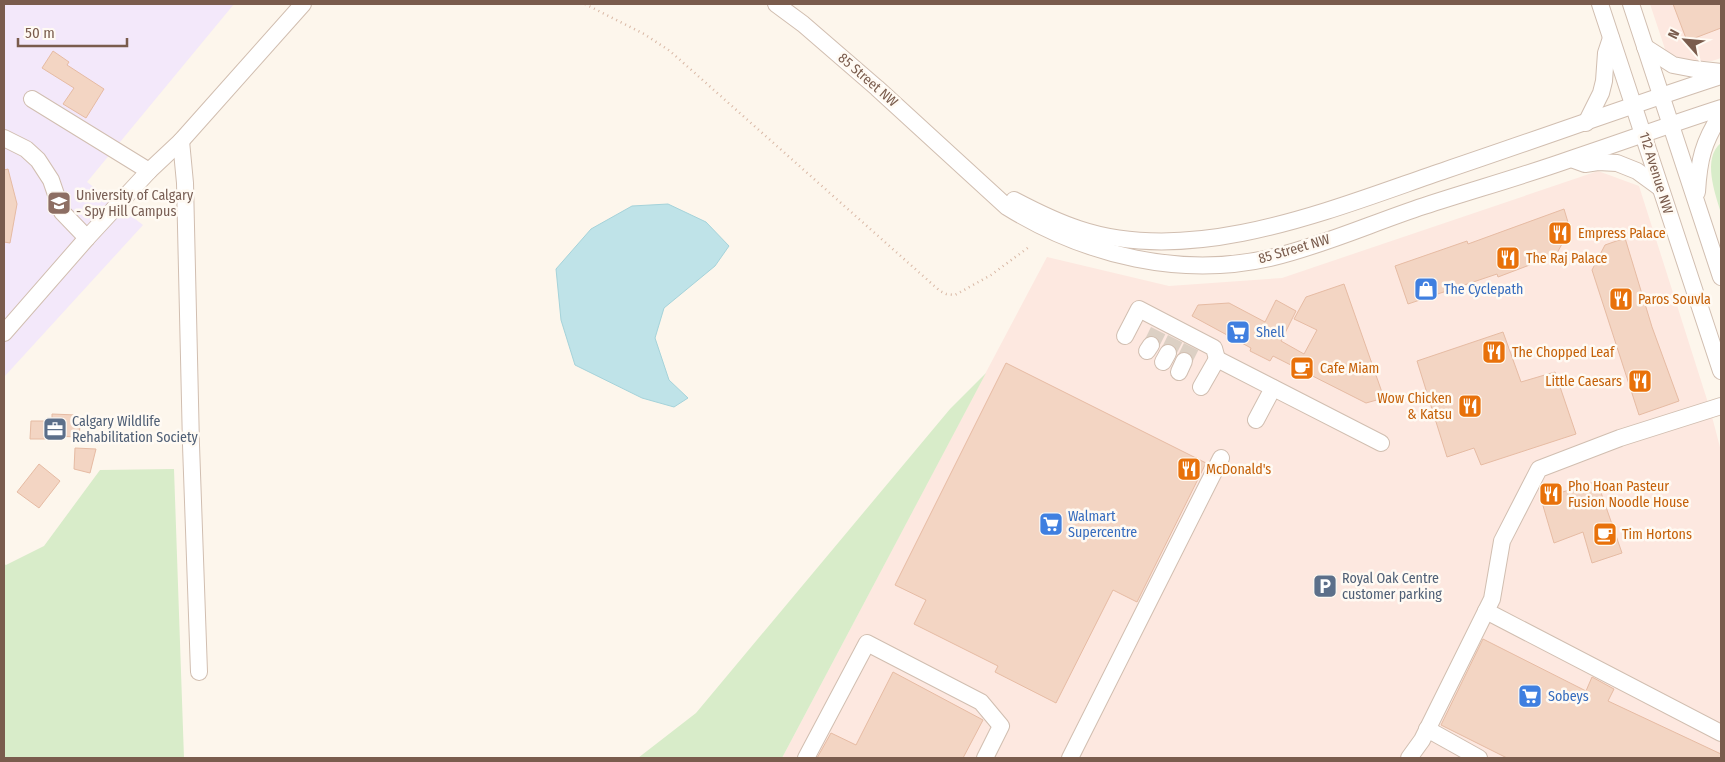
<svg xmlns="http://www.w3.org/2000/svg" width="1725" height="762" font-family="'Fira Sans Condensed',sans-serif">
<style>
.commercial{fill:#fde8e0}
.education{fill:#f3e8fa}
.green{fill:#d8ecc9}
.water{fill:#bfe3e8;stroke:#a5d3da}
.building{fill:#f3d5c3;stroke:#e6bba3}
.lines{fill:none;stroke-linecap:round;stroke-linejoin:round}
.minor-tunnel{stroke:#dcd0c4;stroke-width:16;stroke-dasharray:16 8;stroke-linecap:butt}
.minor-casing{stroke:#d1beb0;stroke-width:18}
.path{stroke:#d9b8a5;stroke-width:2.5;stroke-dasharray:1 4;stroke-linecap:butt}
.minor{stroke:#fff;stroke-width:16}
.labels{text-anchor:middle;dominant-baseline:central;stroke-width:5;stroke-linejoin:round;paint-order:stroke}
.street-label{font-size:14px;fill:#7a5c4d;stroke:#fffaf3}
.education-label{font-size:14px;fill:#785e54;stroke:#fffaf3;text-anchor:start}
.food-label{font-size:14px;fill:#c56008;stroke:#fffaf3;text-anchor:start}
.shop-label{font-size:14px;fill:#366cbe;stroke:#fffaf3;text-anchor:start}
.service-label{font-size:14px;fill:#4e5e75;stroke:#fffaf3;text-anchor:start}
</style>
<rect width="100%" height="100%" fill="#fdf6ec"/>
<!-- commercial -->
<g class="commercial">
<polygon points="1650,4 1721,4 1721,58 1712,61 1685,61 1666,52"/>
<polygon points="1598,171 1639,186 1710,409 1721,451 1721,758 782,758 1047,257 1169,286 1282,278"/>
</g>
<!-- education -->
<polygon class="education" points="4,4 234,4 87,182 143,225 4,377"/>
<!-- green -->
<g class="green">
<path d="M1721 143V213C1715 193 1702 158 1721 143Z"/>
<polygon points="986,373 782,758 638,758 696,713 950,409"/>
<polygon points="174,469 184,758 4,758 4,564 6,565 44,546 100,470"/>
</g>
<!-- water -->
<polygon class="water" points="668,204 706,222 729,246 715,266 664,308 655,338 669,380 688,398 674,407 642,398 575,365 561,320 556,269 591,229 632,206"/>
<!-- building -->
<g class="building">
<polygon points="1673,4 1721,4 1721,28 1687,41"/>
<polygon points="53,51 69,62 67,65 104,89 86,118 63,104 74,88 42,68"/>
<polygon points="8,169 17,204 10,243 4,242 4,170"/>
<polygon points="1564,209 1570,229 1556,255 1498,277 1497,274 1408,304 1395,266 1467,241 1468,244"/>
<polygon points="1625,238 1652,327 1679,401 1639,415 1592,270 1605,245"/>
<polygon points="1344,284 1384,398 1366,403 1273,356 1270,361 1250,351 1251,348 1192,316 1198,305 1229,303 1265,322 1276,300 1296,311 1281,341 1304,354 1317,330 1294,319 1306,297"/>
<polygon points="1503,332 1521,382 1555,372 1576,434 1481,465 1474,448 1447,457 1417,361"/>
<polygon points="1006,363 1206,463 1137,602 1113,590 1056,703 995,672 998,666 914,624 926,600 895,585"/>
<polygon points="52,414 76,415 75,426 80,426 79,437 52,436 51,439 30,439 31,421 52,421"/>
<polygon points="75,448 96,449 90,473 74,469"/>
<polygon points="39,464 60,481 39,508 17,492"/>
<polygon points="1597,481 1622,553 1592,563 1583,532 1554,543 1541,499"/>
<polygon points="1483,639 1586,691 1592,677 1614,689 1608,701 1721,754 1721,758 1507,758 1441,725"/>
<polygon points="893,672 983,720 963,758 817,758 831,733 856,745"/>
</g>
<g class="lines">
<!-- minor-tunnel -->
<g class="minor-tunnel">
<polyline points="1151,345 1160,327"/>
<polyline points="1168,353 1177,335"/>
<polyline points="1184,361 1193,343"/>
</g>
<!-- minor casing -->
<g class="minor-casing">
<g id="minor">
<path d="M776 4 803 24 877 88 1007 207C1086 256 1183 279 1274 257 1324 245 1375 222 1424 206 1473 190 1523 176 1571 159 1622 142 1671 124 1721 108"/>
<polyline points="1600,4 1721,371"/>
<polyline points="1631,4 1721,277"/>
<polyline points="1645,47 1673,65 1694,69 1721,72"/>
<polyline points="32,99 149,171"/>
<polyline points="1586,123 1601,93 1604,81 1606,53 1611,38"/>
<polyline points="4,138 26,149 38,160 51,180 62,212 87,238"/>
<polyline points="181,141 185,183 191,445 199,672"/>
<polyline points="1574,160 1585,164 1598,162 1617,163 1637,171 1659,187"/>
<path d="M1697 192C1699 159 1703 143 1721 114"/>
<path d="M1014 200C1035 211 1057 222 1079 229 1195 268 1337 207 1446 170 1538 139 1629 106 1721 76"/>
<polyline points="4,333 87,238 149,171 181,141 303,4"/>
<polyline points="1125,336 1139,309 1214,348 1217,359"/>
<polyline points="1147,351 1151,345"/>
<polyline points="1163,362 1168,353"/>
<polyline points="1179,372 1184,361"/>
<polyline points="1201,387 1217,359 1381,443"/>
<polyline points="1256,420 1273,388"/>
<polyline points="1486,611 1721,733"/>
<polyline points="1427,729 1479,758"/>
<polyline points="806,758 867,643 981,702 1001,726 985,758"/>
<polyline points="1070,758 1221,458"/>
<polyline points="1409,758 1422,740 1492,599 1502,541 1539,469 1620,438 1721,406"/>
</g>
</g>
<!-- path -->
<polyline class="path" points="585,4 644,34 670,51 940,291 946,294 955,295 991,275 1029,247"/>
<!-- minor -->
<use href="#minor" class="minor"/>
</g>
<!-- icons -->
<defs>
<g id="university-square" transform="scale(1.25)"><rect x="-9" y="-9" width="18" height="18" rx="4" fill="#8d6e63" stroke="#fffaf3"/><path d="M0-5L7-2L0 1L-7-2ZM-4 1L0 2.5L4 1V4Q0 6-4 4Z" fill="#fff"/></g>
<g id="restaurant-square" transform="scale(1.25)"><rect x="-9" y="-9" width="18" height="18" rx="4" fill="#e8710a" stroke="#fffaf3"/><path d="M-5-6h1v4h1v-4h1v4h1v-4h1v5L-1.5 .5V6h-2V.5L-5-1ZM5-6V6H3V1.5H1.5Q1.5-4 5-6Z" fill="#fff"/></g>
<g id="shop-square" transform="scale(1.25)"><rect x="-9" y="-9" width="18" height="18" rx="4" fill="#3f7fe0" stroke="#fffaf3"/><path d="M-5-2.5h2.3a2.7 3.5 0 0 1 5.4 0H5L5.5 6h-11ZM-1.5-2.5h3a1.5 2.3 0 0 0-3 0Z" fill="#fff"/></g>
<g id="supermarket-square" transform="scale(1.25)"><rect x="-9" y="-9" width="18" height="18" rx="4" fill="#3f7fe0" stroke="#fffaf3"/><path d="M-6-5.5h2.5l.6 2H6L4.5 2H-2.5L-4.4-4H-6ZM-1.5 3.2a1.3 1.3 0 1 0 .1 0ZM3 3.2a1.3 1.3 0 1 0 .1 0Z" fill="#fff"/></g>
<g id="cafe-square" transform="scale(1.25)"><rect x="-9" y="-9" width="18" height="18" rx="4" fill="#e8710a" stroke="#fffaf3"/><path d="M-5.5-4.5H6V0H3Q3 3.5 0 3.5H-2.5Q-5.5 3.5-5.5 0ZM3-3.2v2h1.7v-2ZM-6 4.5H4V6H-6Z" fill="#fff"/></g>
<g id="office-square" transform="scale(1.25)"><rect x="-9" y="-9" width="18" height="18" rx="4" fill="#5c6f8a" stroke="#fffaf3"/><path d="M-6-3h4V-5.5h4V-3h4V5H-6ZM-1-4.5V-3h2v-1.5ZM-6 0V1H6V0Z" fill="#fff"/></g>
<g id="parking-square" transform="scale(1.25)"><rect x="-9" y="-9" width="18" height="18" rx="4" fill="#5c6f8a" stroke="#fffaf3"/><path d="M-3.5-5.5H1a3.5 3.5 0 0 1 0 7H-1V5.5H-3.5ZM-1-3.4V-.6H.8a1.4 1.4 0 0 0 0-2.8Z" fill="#fff"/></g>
</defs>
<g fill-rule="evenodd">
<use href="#university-square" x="59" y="203"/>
<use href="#restaurant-square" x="1560" y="233"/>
<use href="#restaurant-square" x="1508" y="258"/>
<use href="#shop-square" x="1426" y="289"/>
<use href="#restaurant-square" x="1621" y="299"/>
<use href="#supermarket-square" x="1238" y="332"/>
<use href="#restaurant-square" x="1494" y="352"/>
<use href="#cafe-square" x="1302" y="368"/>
<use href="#restaurant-square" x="1640" y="381"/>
<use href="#restaurant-square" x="1470" y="406"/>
<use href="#office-square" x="55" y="429"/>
<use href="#restaurant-square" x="1189" y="469"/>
<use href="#restaurant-square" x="1551" y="494"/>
<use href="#supermarket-square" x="1051" y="524"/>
<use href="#cafe-square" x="1605" y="534"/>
<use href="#parking-square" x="1325" y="586"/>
<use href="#supermarket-square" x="1530" y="696"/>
</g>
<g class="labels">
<!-- street labels -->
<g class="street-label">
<text transform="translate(868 80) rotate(41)">85 Street NW</text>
<text transform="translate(1656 173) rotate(73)">112 Avenue NW</text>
<text transform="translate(1294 249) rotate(-16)">85 Street NW</text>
</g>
<!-- education labels -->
<g class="education-label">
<text x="76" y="195">University of Calgary<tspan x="76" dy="16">- Spy Hill Campus</tspan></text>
</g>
<!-- food labels -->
<g class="food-label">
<text x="1578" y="233">Empress Palace</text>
<text x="1526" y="258">The Raj Palace</text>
<text x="1638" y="299">Paros Souvla</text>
<text x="1512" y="352">The Chopped Leaf</text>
<text x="1320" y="368">Cafe Miam</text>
<text x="1622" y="381" text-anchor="end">Little Caesars</text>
<text x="1452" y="398" text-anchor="end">Wow Chicken<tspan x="1452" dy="16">&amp; Katsu</tspan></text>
<text x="1206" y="469">McDonald's</text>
<text x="1568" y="486">Pho Hoan Pasteur<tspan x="1568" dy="16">Fusion Noodle House</tspan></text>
<text x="1622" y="534">Tim Hortons</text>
</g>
<!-- shop labels -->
<g class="shop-label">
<text x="1444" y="289">The Cyclepath</text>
<text x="1256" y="332">Shell</text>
<text x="1068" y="516">Walmart<tspan x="1068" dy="16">Supercentre</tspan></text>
<text x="1548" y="696">Sobeys</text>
</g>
<!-- service labels -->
<g class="service-label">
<text x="72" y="421">Calgary Wildlife<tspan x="72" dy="16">Rehabilitation Society</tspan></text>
<text x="1342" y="578">Royal Oak Centre<tspan x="1342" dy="16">customer parking</tspan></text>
</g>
</g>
<!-- border -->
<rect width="1725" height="762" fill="none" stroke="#7a5c4d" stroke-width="10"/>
<!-- north arrow -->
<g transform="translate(1685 40) rotate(297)" stroke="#fffaf3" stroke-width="4" paint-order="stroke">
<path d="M0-4L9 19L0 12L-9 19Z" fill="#7a5c4d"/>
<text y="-8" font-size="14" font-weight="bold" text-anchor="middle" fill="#7a5c4d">N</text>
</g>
<!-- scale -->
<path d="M18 38v8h109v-8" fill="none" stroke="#7a5c4d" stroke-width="2.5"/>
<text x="25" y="38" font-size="15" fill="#7a5c4d" stroke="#fffaf3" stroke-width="4" paint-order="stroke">50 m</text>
</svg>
